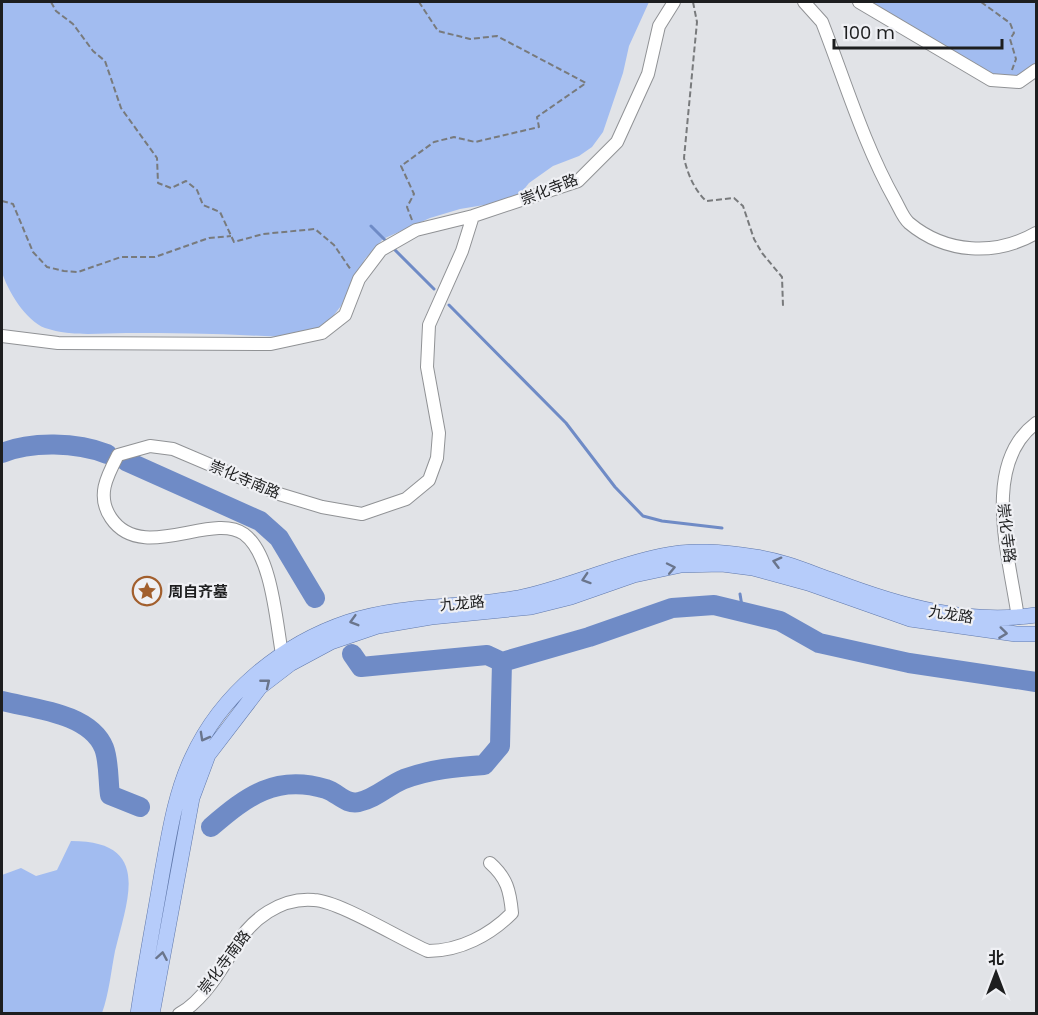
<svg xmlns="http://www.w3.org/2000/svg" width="1038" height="1015" font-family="Poppins,'Noto Sans SC',sans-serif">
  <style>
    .green { fill: #a2bcf0 }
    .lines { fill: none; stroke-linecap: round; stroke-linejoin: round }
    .stream { stroke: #6f8bc6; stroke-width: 3 }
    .river { stroke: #6f8bc6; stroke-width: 20 }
    .minor-casing { stroke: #909295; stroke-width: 14 }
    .major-casing { stroke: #6179ab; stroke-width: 16 }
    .path { stroke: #787a7c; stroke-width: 2; stroke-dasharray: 6 3; stroke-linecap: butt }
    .minor { stroke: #fff; stroke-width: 12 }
    .major { stroke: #b6ccfa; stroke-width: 15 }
    .oneway { stroke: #6a758c }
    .labels { text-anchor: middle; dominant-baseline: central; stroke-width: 4.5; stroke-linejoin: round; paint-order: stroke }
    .street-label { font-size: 15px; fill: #1d1e1f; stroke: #eff0f4 }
    .poi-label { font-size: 15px; font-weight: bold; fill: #1d1e1f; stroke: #eff0f4; text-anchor: start }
  </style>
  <rect width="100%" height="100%" fill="#e1e3e7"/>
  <!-- green -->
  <path class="green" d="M 2,2 L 649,2 L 629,46 L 623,73 L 603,132 L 592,147 L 579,156 L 553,166 L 529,183 L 521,193 L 496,203 L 460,209 L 430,218 L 383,239 L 365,259 L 341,306 L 318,335 L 296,338 C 240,334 183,333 126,333 C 99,333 72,337 45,328 C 26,321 7,290 2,272 Z
    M 872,2 L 1036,2 L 1036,76 L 1026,81 L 973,74 Z
    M 71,841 C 152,841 128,898 115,951 C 111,971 109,994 102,1013 L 2,1013 L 2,875 L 21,868 L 36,876 L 57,870 Z"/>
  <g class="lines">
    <!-- stream -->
    <path class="stream" d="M 371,226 L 387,242
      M 391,246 L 434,289
      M 449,305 L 566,423 L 615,487 L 643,516 L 662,521 L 722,528
      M 740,594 L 743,612"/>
    <!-- river -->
    <path class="river" d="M 2,453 C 31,441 77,442 107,454
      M 126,461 L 260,521 L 279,538 L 315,598
      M 352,654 L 361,667 L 487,655 L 502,662 L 589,637 L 672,608 L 714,605 L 780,621 L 819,643 L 909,663 L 1036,682
      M 2,701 C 34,709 90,713 104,748 C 109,761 108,780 110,795 L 140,807
      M 211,827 C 247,796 276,774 326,789 C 338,793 346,805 359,802 C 375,799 389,785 404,779 C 431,769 456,767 484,765 L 500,746 L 502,662"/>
    <!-- minor casing -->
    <g class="minor-casing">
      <path id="minor" d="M 804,2 L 822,22 C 845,81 864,145 895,200 C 899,207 903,218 909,223 C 946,254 996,256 1036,233
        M 859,2 L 991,80 L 1019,82 L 1036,70
        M 2,336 L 58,343 L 271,344 L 322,333 L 345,315 L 359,279 L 381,250 L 416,230 L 473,216 L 578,181 L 617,142 L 648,74 L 659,26 L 674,2
        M 1018,618 C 1010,559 980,465 1036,423
        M 282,654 C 276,621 272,555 244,534 C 212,511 142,564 111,518 C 96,496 107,476 118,455 L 150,446 L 173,449 L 279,494 L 322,507 L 362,514 L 406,499 L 429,480 L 437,458 L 439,433 L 427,367 L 429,325 L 462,251 L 473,216
        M 179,1014 C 203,1001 222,969 235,947 C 251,919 281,897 314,900 C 339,901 400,939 428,951 C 460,951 490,935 512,913 C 510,891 507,878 490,863"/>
    </g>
    <!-- major casing -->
    <g class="major-casing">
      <path id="major" d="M 138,1014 C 145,967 154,920 162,873 C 169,835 175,794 192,758 C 221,694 282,644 348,622 C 404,604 462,608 518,598 C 567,588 612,566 661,556 C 692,549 723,552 755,557 C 783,561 808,572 834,581 C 900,606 966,625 1036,615
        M 152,1014 L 192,798 L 208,755 L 260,687 L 290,664 L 331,642 L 378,626 L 431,617 L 531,607 L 571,597 L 634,575 L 681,565 L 722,564 L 753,568 L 808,583 L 910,619 L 1016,634 L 1036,634"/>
    </g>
    <!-- path -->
    <path class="path" d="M 51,2 L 56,11 L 73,24 L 93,51 L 105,61 L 121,108 L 157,158 L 158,183 L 171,188 L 186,181 L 197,190 L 203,205 L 220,212 L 234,242 L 263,234 L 315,229 L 334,245 L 351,270
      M 693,2 L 697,22 L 684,158 C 688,175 694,189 706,201 L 734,198 L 743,206 L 754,239 L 762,253 L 782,277 L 783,306
      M 981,2 L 1010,23 L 1014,33 L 1010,39 L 1016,59 L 1012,70
      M 2,201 L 13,204 L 33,252 L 47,267 L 64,271 L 78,272 L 121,257 L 155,257 L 209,238 L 231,236
      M 412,220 L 407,207 L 414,194 L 401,166 L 434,142 L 454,137 L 475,142 L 539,127 L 537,117 L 586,83 L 497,36 L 470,39 L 438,31 L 419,2"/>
    <!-- minor -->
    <use href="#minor" class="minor"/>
    <!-- major -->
    <use href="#major" class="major"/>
  </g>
  <!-- one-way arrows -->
  <defs><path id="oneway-chevron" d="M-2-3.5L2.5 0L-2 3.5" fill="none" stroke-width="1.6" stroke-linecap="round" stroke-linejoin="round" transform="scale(1.5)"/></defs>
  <g class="oneway">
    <use href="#oneway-chevron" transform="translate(777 562) rotate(-165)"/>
    <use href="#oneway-chevron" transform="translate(671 568) rotate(-12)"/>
    <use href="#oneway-chevron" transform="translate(586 579) rotate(162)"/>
    <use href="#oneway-chevron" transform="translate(354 621) rotate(164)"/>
    <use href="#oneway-chevron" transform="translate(1003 633) rotate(7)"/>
    <use href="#oneway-chevron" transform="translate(266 683) rotate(-39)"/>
    <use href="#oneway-chevron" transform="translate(204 737) rotate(119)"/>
    <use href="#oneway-chevron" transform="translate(162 956) rotate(-80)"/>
  </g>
  <!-- icons -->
  <defs>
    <g id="sight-ring" transform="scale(1.5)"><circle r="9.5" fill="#eff0f4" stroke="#a25f2d" stroke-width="1.5"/><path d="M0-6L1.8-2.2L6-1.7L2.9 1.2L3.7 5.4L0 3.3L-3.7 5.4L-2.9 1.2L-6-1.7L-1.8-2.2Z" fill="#a25f2d"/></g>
  </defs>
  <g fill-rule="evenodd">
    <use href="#sight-ring" x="147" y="591"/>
  </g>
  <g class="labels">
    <!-- street labels -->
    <g class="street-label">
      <text transform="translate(549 189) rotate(-21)">崇化寺路</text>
      <text transform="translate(245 479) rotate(23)">崇化寺南路</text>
      <text transform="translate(1007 533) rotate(83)">崇化寺路</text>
      <text transform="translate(462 603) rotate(-5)">九龙路</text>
      <text transform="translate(951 614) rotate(9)">九龙路</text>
      <text transform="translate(224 962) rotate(-53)">崇化寺南路</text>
    </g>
    <!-- poi labels -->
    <g class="poi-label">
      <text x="168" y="591">周自齐墓</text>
    </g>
  </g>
  <!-- border -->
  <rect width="1038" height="1015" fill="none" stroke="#1d1e1f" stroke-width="6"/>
  <!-- north arrow -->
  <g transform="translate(996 973)" stroke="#eff0f4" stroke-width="4.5" paint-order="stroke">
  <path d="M0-4.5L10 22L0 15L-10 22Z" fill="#1d1e1f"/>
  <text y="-9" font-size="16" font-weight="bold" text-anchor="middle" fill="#1d1e1f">北</text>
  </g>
  <!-- scale -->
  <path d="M834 39v9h168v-9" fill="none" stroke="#1d1e1f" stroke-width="3"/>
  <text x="843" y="39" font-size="18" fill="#1d1e1f" stroke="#eff0f4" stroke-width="4.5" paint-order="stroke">100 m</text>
</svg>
